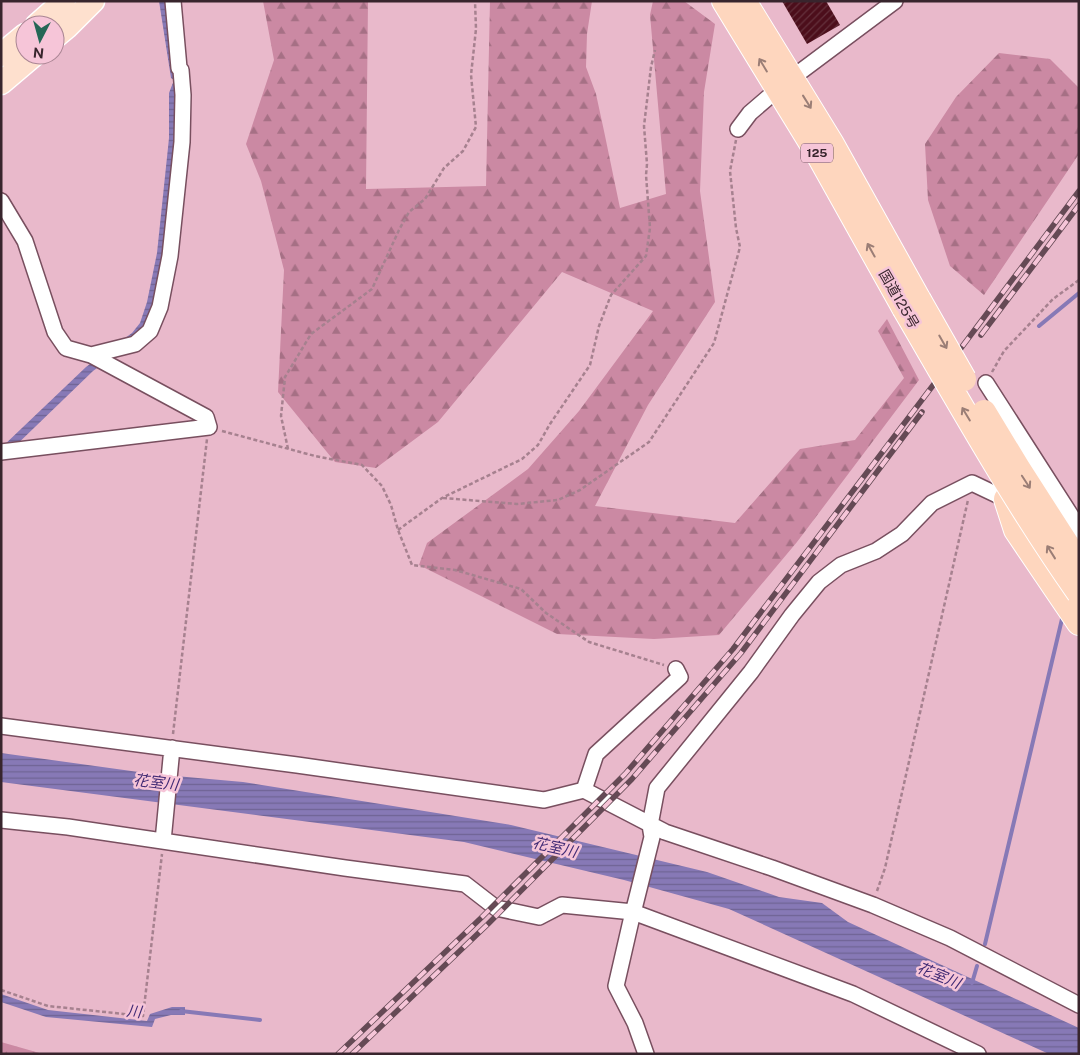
<svg xmlns="http://www.w3.org/2000/svg" width="1080" height="1055" font-family="'Public Sans','Noto Sans JP',sans-serif">
  <style>
    .forest { fill: url(#forest-firs) }
    .water { fill: url(#water-rules) }
    .lines { fill: none; stroke-linecap: round; stroke-linejoin: round }
    .stream { stroke: #8779b6; stroke-width: 4 }
    .building { fill: url(#building-hatch) }
    .minor-casing { stroke: #784f5f; stroke-width: 18 }
    .primary-casing { stroke: #fff; stroke-width: 25 }
    .trunk-casing { stroke: #fff; stroke-width: 26 }
    .path { stroke: #a6818f; stroke-width: 2.5; stroke-dasharray: 4 2.5; stroke-linecap: butt }
    .minor { stroke: #fff; stroke-width: 15 }
    .primary { stroke: #fee0ce; stroke-width: 22 }
    .trunk { stroke: #fed6be; stroke-width: 24 }
    .rail-casing { stroke: #654a55; stroke-width: 5.5 }
    .rail { stroke: #f6c5d8; stroke-width: 4; stroke-dasharray: 11; stroke-linecap: butt }
    .trunk-bridge-casing { stroke: #fff; stroke-width: 26; stroke-linecap: butt }
    .trunk-bridge { stroke: #fed6be; stroke-width: 24 }
    .oneway { stroke: #9b7e76 }
    .labels { text-anchor: middle; dominant-baseline: central; stroke-width: 5; stroke-linejoin: round; paint-order: stroke }
    .shield { fill: #f6c5d8; stroke: #715560; stroke-width: 1 }
    .shield-label { font-size: 12px; font-weight: bold; fill: #38252d }
    .street-label { font-size: 14px; fill: #38252d; stroke: #f6c5d8 }
    .water-label { font-size: 15px; font-style: italic; fill: #412a74; stroke: #f6c5d8 }
  </style>
  <defs>
    <pattern id="forest-firs" width="22" height="20" patternUnits="userSpaceOnUse" patternTransform="scale(1.25)"><rect width="22" height="20" fill="#cb89a3"/><path d="M5 1l3.5 6h-7zM16 11l3.5 6h-7z" fill="#a67085"/></pattern>
    <pattern id="water-rules" width="6" height="5" patternUnits="userSpaceOnUse" patternTransform="scale(1.25)"><rect width="6" height="5" fill="#8779b6"/><path d="M0 2.5h6" fill="none" stroke="#6f6394"/></pattern>
    <pattern id="building-hatch" width="6" height="6" patternUnits="userSpaceOnUse" patternTransform="scale(1.25)"><rect width="6" height="6" fill="#4c0e1b"/><path d="M-1 1l2-2M0 6l6-6M5 7l2-2" fill="none" stroke="#64313c"/></pattern>
  </defs>
  <rect width="100%" height="100%" fill="#e9b9cb"/>
  <!-- forest -->
  <path class="forest" d="M 263,1 L 368,1 L 366,189 L 486,186 L 490,1 L 592,1 L 587,34 L 586,67 L 596,94 L 604,131 L 620,208 L 666,194 L 650,15 L 653,1 L 684,1 L 715,24 L 704,92 L 700,191 L 715,302 L 648,405 L 595,506 L 735,523 L 800,449 L 855,440 L 904,378 L 878,331 L 887,319 L 919,380 L 797,542 L 719,635 L 654,639 L 557,634 L 419,565 L 427,543 L 528,469 L 579,411 L 653,311 L 562,272 L 438,422 L 376,468 L 335,462 L 278,392 L 284,270 L 261,181 L 246,144 L 274,60 Z
    M 999,53 L 1050,59 L 1079,88 L 1079,154 L 984,295 L 950,266 L 928,200 L 925,144 L 956,97 Z
    M 1,1042 L 43,1054 L 1,1054 Z"/>
  <!-- water -->
  <path class="water" d="M 159,1 L 168,1 L 179,94 L 166,255 L 147,328 L 115,355 L 93,371 L 7,454 L 1,448 L 86,367 L 132,333 L 140,323 L 147,302 L 157,253 L 169,138 L 169,93 L 174,80 L 171,78 Z
    M 1,753 L 153,774 L 243,782 L 511,825 L 707,872 L 779,897 L 822,903 L 848,922 L 1079,1028 L 1079,1054 L 1049,1054 L 729,909 L 624,880 L 464,842 L 1,782 Z
    M 1,994 L 48,1010 L 147,1021 L 150,1014 L 172,1007 L 185,1007 L 185,1015 L 171,1015 L 155,1019 L 152,1027 L 46,1017 L 1,1002 Z"/>
  <g class="lines">
    <!-- stream -->
    <path class="stream" d="M 1039,326 L 1079,293
      M 985,944 L 1062,619
      M 972,983 L 977,966
      M 181,1011 L 260,1020"/>
  </g>
  <!-- building -->
  <path class="building" d="M 782,1 L 826,1 L 840,25 L 807,44 Z"/>
  <g class="lines">
    <!-- minor casing -->
    <g class="minor-casing">
      <path id="minor" d="M 792,78 L 895,1
        M 738,129 L 750,113 L 778,89
        M 1,201 L 25,241 L 55,332 L 66,348 L 91,355 L 206,417 L 209,427 L 1,452
        M 91,355 L 135,344 L 150,331 L 160,307 L 170,256 L 182,142 L 183,95 L 181,70 L 179,68 L 173,1
        M 986,383 L 1079,528
        M 1052,518 L 1079,530
        M 1,726 L 297,765 L 544,800 L 584,790 L 596,754 L 680,677 L 676,669
        M 584,790 L 665,832 L 772,868 L 873,905 L 950,938 L 1079,1005
        M 1,820 L 68,827 L 345,868 L 465,884 L 496,908 L 539,917 L 562,905 L 633,912 L 853,994 L 978,1054
        M 163,841 L 172,748
        M 646,1054 L 635,1023 L 616,986 L 633,912 L 635,905 L 652,837 L 650,825 L 657,788 L 751,672 L 792,615 L 819,582 L 841,565 L 876,551 L 902,534 L 932,503 L 972,483 L 1014,503"/>
    </g>
    <!-- primary casing -->
    <g class="primary-casing">
      <path id="primary" d="M 37,25 L 64,1
        M 55,37 L 67,27 L 93,1
        M 1,55 L 25,35
        M 1,83 L 34,55"/>
    </g>
    <!-- trunk casing -->
    <g class="trunk-casing">
      <path id="trunk" d="M 724,1 L 819,156 L 904,308
        M 744,1 L 832,144 L 919,300
        M 1006,499 L 1016,530 L 1079,623"/>
    </g>
    <!-- path -->
    <path class="path" d="M 992,372 L 1004,351 L 1053,299 L 1079,280
      M 222,431 L 315,456 L 362,465 L 382,486 L 391,505 L 398,530 L 412,565 L 455,570 L 521,589 L 546,613 L 589,642 L 664,665
      M 288,449 L 281,416 L 285,377 L 311,334 L 372,289 L 399,230 L 409,212 L 425,199 L 444,168 L 463,151 L 476,127 L 471,75 L 476,29 L 475,1
      M 443,498 L 517,504 L 558,500 L 580,490 L 649,442 L 714,343 L 740,247 L 736,228 L 730,171 L 736,140
      M 398,530 L 442,498 L 522,459 L 538,445 L 550,424 L 590,365 L 599,326 L 611,295 L 646,256 L 650,228 L 646,175 L 647,164 L 644,126 L 651,67 L 655,50
      M 173,734 L 207,439
      M 877,891 L 885,868 L 968,500
      M 1,990 L 48,1006 L 143,1016 L 162,854"/>
    <!-- minor -->
    <use href="#minor" class="minor"/>
    <!-- primary -->
    <use href="#primary" class="primary"/>
    <!-- trunk -->
    <use href="#trunk" class="trunk"/>
    <!-- rail casing -->
    <g class="rail-casing">
      <path id="rail" d="M 981,335 L 1079,205
        M 338,1054 L 481,918 L 625,774 L 733,649 L 931,388 L 1079,191
        M 352,1054 L 488,924 L 632,779 L 741,653 L 922,412"/>
    </g>
    <!-- rail -->
    <use href="#rail" class="rail"/>
    <!-- trunk-bridge casing -->
    <g class="trunk-bridge-casing">
      <path id="trunk-bridge" d="M 919,300 L 964,379
        M 904,308 C 960,404 1015,502 1079,593
        M 984,412 L 1018,468 L 1079,563"/>
    </g>
    <!-- trunk-bridge -->
    <use href="#trunk-bridge" class="trunk-bridge"/>
  </g>
  <!-- one-way arrows -->
  <defs><path id="oneway-shaft" d="M-6 0H5M1.5-3L5.5 0L1.5 3" fill="none" stroke-width="1.6" stroke-linecap="round" stroke-linejoin="round" transform="scale(1.25)"/></defs>
  <g class="oneway">
    <use href="#oneway-shaft" transform="translate(763 65) rotate(-121)"/>
    <use href="#oneway-shaft" transform="translate(807 102) rotate(58)"/>
    <use href="#oneway-shaft" transform="translate(871 250) rotate(-119)"/>
    <use href="#oneway-shaft" transform="translate(943 342) rotate(60)"/>
    <use href="#oneway-shaft" transform="translate(966 414) rotate(-121)"/>
    <use href="#oneway-shaft" transform="translate(1026 482) rotate(57)"/>
    <use href="#oneway-shaft" transform="translate(1051 552) rotate(-122)"/>
  </g>
  <g class="labels">
    <!-- shield labels -->
    <rect class="shield" x="801" y="143.5" width="32" height="19" rx="4"/>
    <g class="shield-label">
      <text x="817" y="153">125</text>
    </g>
    <!-- street labels -->
    <g class="street-label">
      <text transform="translate(899 299) rotate(60)">国道125号</text>
    </g>
    <!-- water labels -->
    <g class="water-label">
      <text transform="translate(156 782) rotate(7)">花室川</text>
      <text transform="translate(555 847) rotate(13)">花室川</text>
      <text transform="translate(939 975) rotate(22)">花室川</text>
      <text transform="translate(134 1011) rotate(6)">川</text>
    </g>
  </g>
  <!-- border -->
  <rect width="1080" height="1055" fill="none" stroke="#38252d" stroke-width="5"/>
  <!-- north arrow -->
  <g transform="translate(40 40) rotate(186)"><circle r="24" fill="#f6c5d8" stroke="#aa8594"/>
  <path d="M0-4L9 19L0 12L-9 19Z" fill="#256756"/>
  <text y="-8" font-size="14" font-weight="bold" text-anchor="middle" fill="#38252d">N</text>
  </g>
</svg>
